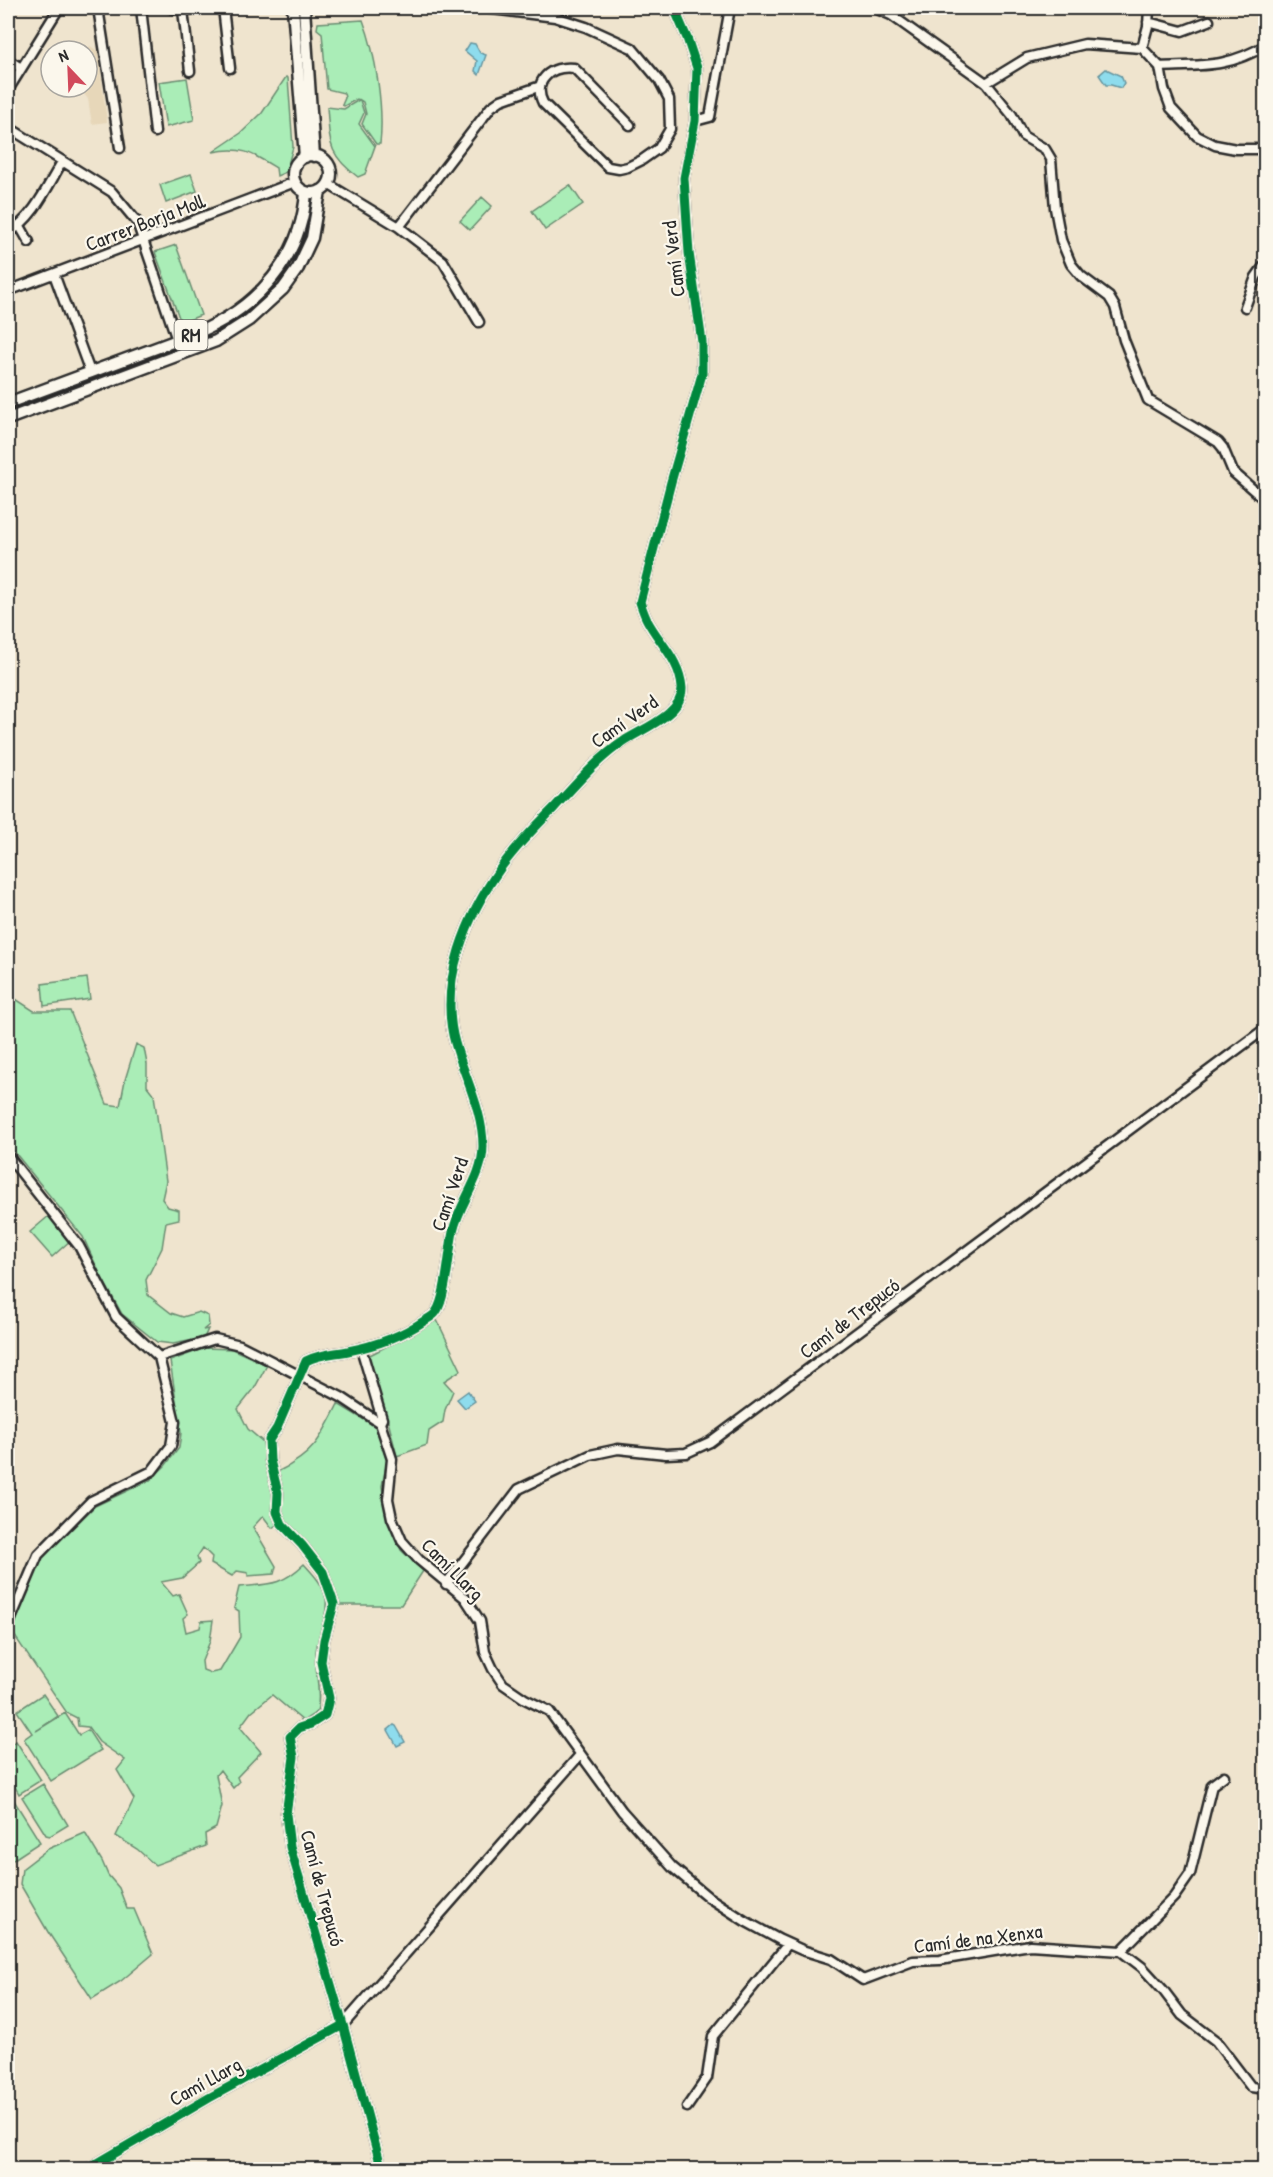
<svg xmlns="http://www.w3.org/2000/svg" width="1273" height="2177" font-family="'Patrick Hand',sans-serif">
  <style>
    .built { fill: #e7d7b9 }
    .green { fill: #aaedb7; stroke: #6a8c71; stroke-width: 1.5 }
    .water { fill: #8edced; stroke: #66959f; stroke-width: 1.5 }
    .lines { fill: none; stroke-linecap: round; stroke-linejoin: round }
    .minor-casing { stroke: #2b2b2b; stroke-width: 13 }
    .major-casing { stroke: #2b2b2b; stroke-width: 15 }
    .minor { stroke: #fbf7ec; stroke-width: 8 }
    .major { stroke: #fbf7ec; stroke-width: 10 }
    .cycleway-casing { stroke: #fbf7ec; stroke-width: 13 }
    .cycleway { stroke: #00873e; stroke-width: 9 }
    .labels { text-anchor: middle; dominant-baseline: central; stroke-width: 4.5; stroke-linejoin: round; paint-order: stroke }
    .shield { fill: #fbf7ec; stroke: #696865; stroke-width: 1.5 }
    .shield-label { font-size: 18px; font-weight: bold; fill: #2b2b2b }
    .street-label { font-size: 20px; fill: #2b2b2b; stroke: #fbf7ec }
  </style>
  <rect width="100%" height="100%" fill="#efe4ce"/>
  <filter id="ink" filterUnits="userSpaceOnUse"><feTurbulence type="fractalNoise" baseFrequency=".0167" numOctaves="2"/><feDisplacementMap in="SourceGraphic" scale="12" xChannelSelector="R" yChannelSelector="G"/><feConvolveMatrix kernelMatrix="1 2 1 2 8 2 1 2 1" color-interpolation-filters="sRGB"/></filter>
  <g filter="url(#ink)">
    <!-- built -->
    <path class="built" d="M 90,46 L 98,51 L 107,122 L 92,124 L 88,99 L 81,90 L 70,92 L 70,88 L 63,89 L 63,87 L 87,87 L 87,77 L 89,76 L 86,51 Z"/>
    <!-- green -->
    <path class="green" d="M 363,20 C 376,54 384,108 380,144 L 376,144 L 362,124 L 366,114 L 363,102 L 360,100 L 364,113 L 359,124 L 375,146 L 365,174 L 358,177 C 327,154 330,142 327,107 L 344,109 L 359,100 L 357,99 L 344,106 L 342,105 L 345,98 L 344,93 L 327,89 L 322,33 L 317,29 L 318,23 Z
      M 286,77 L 288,78 L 293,147 L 286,172 L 277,176 L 276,168 C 252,153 242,146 213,152 L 241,133 L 262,113 Z
      M 187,78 L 194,120 L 166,127 L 159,82 Z
      M 191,174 L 197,191 L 166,203 L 160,185 Z
      M 570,185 L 583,204 L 545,230 L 532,211 Z
      M 482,197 L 492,206 L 470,230 L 460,221 Z
      M 176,245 L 201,315 L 181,323 L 155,252 Z
      M 87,978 L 90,999 L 44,1006 L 42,984 Z
      M 8,994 L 34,1011 L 70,1011 L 107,1104 L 120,1106 L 125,1080 L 136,1044 L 144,1048 L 147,1064 L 147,1086 L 154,1095 L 166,1181 L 162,1199 L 168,1207 L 179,1210 L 179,1219 L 166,1222 L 162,1248 L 146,1280 L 148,1295 L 171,1313 L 183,1317 L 199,1312 L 208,1316 L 209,1325 L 203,1330 L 208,1329 L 204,1338 L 173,1344 L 157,1342 L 122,1314 L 100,1274 L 83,1237 L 8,1144 Z
      M 50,1215 L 72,1239 L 52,1257 L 30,1232 Z
      M 437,1320 L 461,1370 L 444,1381 L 453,1391 L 445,1410 L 443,1422 L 429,1431 L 427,1445 L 397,1456 L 389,1425 L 368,1356 Z
      M 205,1348 L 232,1349 L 267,1365 L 254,1389 L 238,1409 L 248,1429 L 263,1442 L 279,1523 L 272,1528 L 263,1516 L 253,1527 L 276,1566 L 274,1574 L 248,1576 L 248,1573 L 237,1571 L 232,1576 L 211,1564 L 212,1557 L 203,1548 L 197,1557 L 199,1563 L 182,1578 L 161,1582 L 173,1596 L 179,1594 L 188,1614 L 183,1618 L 186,1632 L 200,1628 L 201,1621 L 213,1620 L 210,1641 L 202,1661 L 203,1670 L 211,1673 L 220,1671 L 240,1637 L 239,1611 L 234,1608 L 239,1587 C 269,1584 281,1586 304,1564 C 314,1575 324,1585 326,1600 C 328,1616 318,1635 316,1651 C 314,1672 322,1692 317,1712 L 303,1721 L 272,1695 L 251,1712 L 240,1727 L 261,1752 L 237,1777 L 239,1782 L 233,1788 L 220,1770 L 216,1775 L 222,1806 L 216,1828 L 205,1834 L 206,1846 L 155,1865 L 137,1849 L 116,1836 L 134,1799 L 117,1770 L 125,1760 L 99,1742 L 88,1727 L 78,1726 L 77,1718 L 67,1713 L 12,1632 L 39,1561 L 95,1506 L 150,1480 L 165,1466 L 179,1448 L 181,1433 L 170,1361 Z
      M 338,1404 L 376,1427 L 387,1461 L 382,1486 L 386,1514 L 401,1550 L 423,1571 L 401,1605 L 337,1605 L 331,1582 L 321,1562 L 283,1518 L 279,1471 C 314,1454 321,1438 338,1404 Z
      M 43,1694 L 58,1716 L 36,1731 L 65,1713 L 79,1735 L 88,1730 L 101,1750 L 51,1781 L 24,1739 L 32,1733 L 17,1711 Z
      M 16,1741 L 41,1780 L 19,1794 L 8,1774 L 8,1746 Z
      M 43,1784 L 68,1825 L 50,1836 L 46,1835 L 22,1797 Z
      M 13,1799 L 40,1842 L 8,1863 L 8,1802 Z
      M 85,1833 L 102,1861 L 108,1875 L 119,1888 L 127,1909 L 134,1909 L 153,1954 L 121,1981 L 92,1999 L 48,1932 L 20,1884 L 22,1869 L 48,1849 Z"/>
    <!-- water -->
    <path class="water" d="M 470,43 L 475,44 L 480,53 L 486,55 L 479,75 L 475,71 L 477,61 L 465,51 Z
      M 1106,69 L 1121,76 L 1124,83 L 1121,88 L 1111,85 L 1106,85 L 1099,75 Z
      M 468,1391 L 475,1401 L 465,1408 L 457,1399 Z
      M 394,1725 L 396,1726 L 405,1742 L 397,1746 L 388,1730 Z"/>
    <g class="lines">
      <!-- minor casing -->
      <g class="minor-casing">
        <path id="minor" d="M 98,8 L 120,148
          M 141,8 L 155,132
          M 171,8 L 183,10 L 202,8
          M 223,8 L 230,68
          M 484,8 L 555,17 L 586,27 L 632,48 L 659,80 L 669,99 L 670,129 L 659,148 L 642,160 L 628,167 L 619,169 L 608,167 L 543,103 C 532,81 551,65 574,68 L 630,125
          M 875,8 L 891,15 L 986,83 L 1012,115 L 1023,136 L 1045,149 L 1051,159 L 1055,208 L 1061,240 L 1071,264 L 1081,276 L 1109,297 L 1115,307 L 1124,340 L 1148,400 L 1218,442 L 1223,448 L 1233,472 L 1266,501
          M 183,10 L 190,71
          M 1148,22 L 1182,31 L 1209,21
          M 1142,48 L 1160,67 L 1164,89 L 1171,108 L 1197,136 L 1215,145 L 1236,149 L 1266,149
          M 1142,48 L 1148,26 L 1149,8
          M 8,60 L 21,68
          M 1160,67 C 1202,65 1228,68 1266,45
          M 986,83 L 1027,58 L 1085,44 L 1142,48
          M 8,90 L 59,8
          M 695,121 L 710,117 L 730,8
          M 8,127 L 112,192 L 137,222 L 177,340
          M 328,184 L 399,227 L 443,261 L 479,322
          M 20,226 L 29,242
          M 399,227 L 491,107 L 501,100 L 538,87
          M 8,233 C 34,218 47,187 62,162
          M 54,274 L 90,372
          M 8,291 L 295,182
          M 1245,307 L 1256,277 L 1266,263
          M 8,1156 L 79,1246 L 116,1317 L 159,1357 L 175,1422 L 171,1446 L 152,1471 L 91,1501 L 38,1555 L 8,1626
          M 361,1348 L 382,1419 L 380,1423
          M 159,1357 L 215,1339 L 240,1345 L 341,1397 L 380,1423 L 392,1459 L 388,1499 L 392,1518 L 402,1541 L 419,1560 L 465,1598 L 480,1621 L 485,1652 L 493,1669 L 503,1684 L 525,1699 L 549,1711 L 622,1811 L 672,1867 L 708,1897 L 745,1921 L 780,1940 L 802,1950 L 831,1959 L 863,1980 L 913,1961 L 940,1960 L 1030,1945 L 1121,1951 L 1142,1967 L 1163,1990 L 1182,2015 L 1216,2041 L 1251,2087 L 1266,2089
          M 446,1584 L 519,1489 L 590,1455 L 618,1449 L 666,1454 L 686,1453 L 710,1442 L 1266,1028
          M 1121,1951 L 1174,1897 L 1190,1874 L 1212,1785 L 1224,1776
          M 687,2107 L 707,2078 L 713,2036 L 788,1944
          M 86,2170 L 209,2098 L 343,2025 L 580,1755
          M 382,2170 L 343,2025 L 290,1847 L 286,1814 L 294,1757 L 290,1737 L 299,1728 L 311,1724 L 325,1715 L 327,1707 L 329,1698 L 321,1662 L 324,1640 L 334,1604 L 323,1572 L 302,1545 L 282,1524 L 277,1512 L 278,1493 L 270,1460 L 269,1440 L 277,1428 L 306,1361 C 319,1354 333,1354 348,1351 C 374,1346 402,1336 424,1321 C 427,1319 434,1316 436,1312 C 446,1299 449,1250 453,1232 C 459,1202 483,1178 483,1146 C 483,1110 464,1076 455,1043 C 438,982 467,915 502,866 C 517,845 536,826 554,808 C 576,784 597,759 624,741 C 642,729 683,714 682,688 C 680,660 659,643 647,620 C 644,614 642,608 640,602 L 671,482 L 702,374 L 702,342 L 689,253 L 684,178 L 695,121 L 697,68 L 687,38 L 674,8"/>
      </g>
      <!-- major casing -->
      <g class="major-casing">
        <path id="major" d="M 293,8 L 305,157
          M 304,8 L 314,156
          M293 174a19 19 0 1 1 38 0a19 19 0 1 1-38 0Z
          M 8,403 L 199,332 C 258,307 302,257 306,192
          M 8,419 L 216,341 L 249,320 L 283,289 L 298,268 L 312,238 L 320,191"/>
      </g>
      <!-- minor -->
      <use href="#minor" class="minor"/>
      <!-- major -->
      <use href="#major" class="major"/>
      <!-- cycleway casing -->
      <g class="cycleway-casing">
        <path id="cycleway" d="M 86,2170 L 209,2098 L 343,2025
          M 382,2170 L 343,2025 L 290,1847 L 286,1814 L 294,1757 L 290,1737 L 299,1728 L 311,1724 L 325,1715 L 327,1707 L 329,1698 L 321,1662 L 324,1640 L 334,1604 L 323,1572 L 302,1545 L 282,1524 L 277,1512 L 278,1493 L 270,1460 L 269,1440 L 277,1428 L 306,1361 C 319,1354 333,1354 348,1351 C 374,1346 402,1336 424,1321 C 427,1319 434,1316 436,1312 C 446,1299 449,1250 453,1232 C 459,1202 483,1178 483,1146 C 483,1110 464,1076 455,1043 C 438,982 467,915 502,866 C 517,845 536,826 554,808 C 576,784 597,759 624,741 C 642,729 683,714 682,688 C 680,660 659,643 647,620 C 644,614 642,608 640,602 L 671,482 L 702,374 L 702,342 L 689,253 L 684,178 L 695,121 L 697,68 L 687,38 L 674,8"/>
      </g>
      <!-- cycleway -->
      <use href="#cycleway" class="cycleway"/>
    </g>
  </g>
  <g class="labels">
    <!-- shield labels -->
    <rect class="shield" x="174.5" y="320" width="33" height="30" rx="4.5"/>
    <g class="shield-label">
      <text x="191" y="335">RM</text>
    </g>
    <!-- street labels -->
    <g class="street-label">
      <text transform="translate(145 222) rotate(-21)">Carrer Borja Moll</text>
      <text transform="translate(673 259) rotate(-97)">Camí Verd</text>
      <text transform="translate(624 721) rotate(-35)">Camí Verd</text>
      <text transform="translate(449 1194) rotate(-71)">Camí Verd</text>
      <text transform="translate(849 1318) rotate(-37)">Camí de Trepucó</text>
      <text transform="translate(453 1569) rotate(45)">Camí Llarg</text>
      <text transform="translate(323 1888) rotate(75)">Camí de Trepucó</text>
      <text transform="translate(978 1938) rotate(-7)">Camí de na Xenxa</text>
      <text transform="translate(205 2081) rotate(-29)">Camí Llarg</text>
    </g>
  </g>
  <!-- margin -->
  <rect width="1273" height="2177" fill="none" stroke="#fbf7ec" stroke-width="30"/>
  <rect x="15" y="15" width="1243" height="2147" fill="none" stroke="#2b2b2b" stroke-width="2" filter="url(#ink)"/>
  <!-- north arrow -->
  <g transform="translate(69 69) rotate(337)"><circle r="28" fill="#fbf7ec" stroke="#a8a59f" stroke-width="1.5"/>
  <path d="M0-4.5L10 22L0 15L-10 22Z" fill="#d1495b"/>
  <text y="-9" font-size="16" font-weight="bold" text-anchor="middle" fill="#2b2b2b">N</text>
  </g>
</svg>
